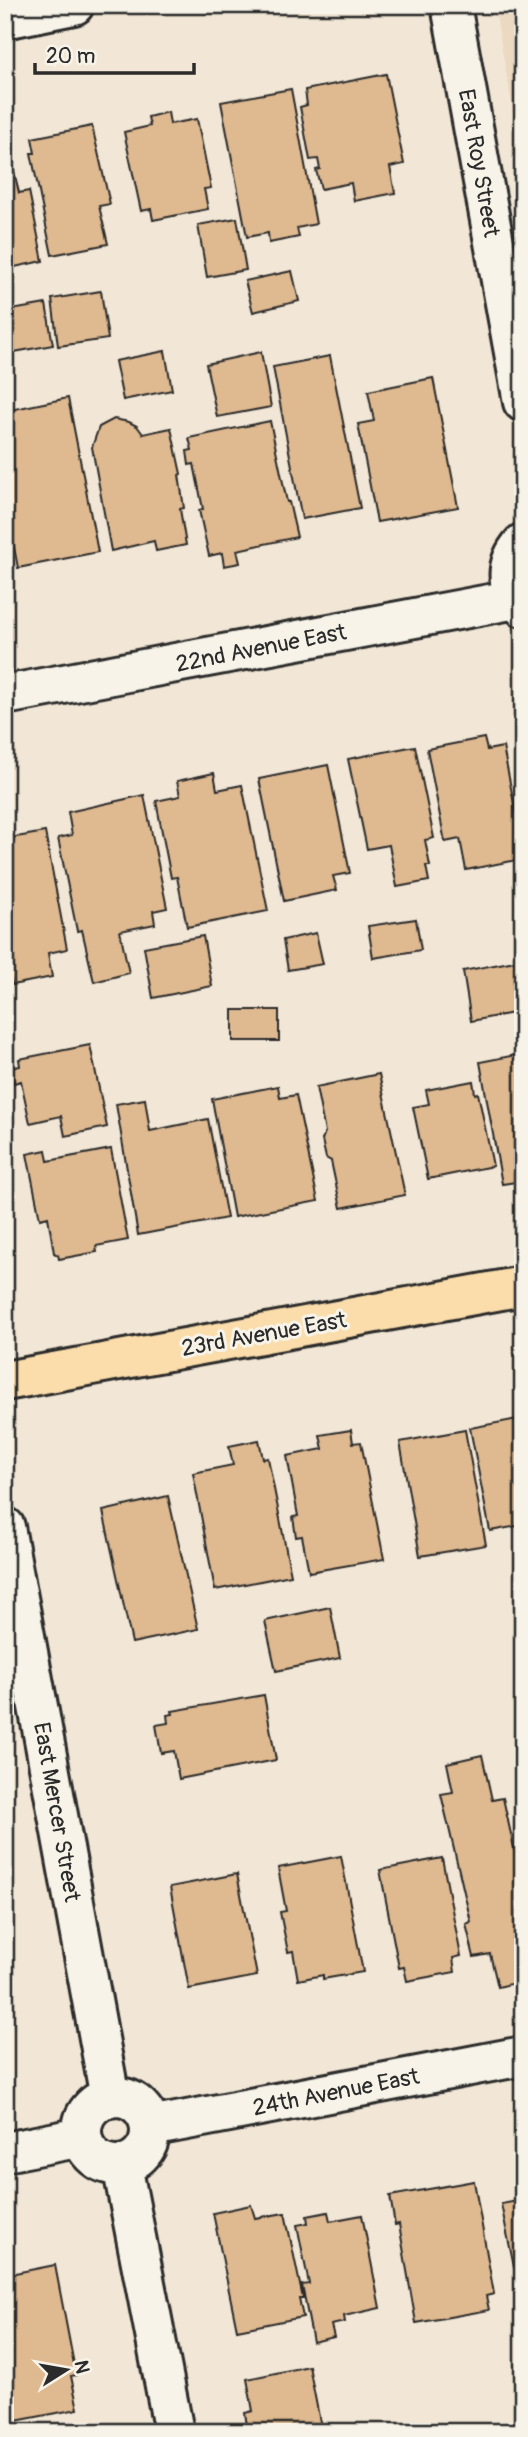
<svg xmlns="http://www.w3.org/2000/svg" width="528" height="2437" font-family="Pangolin,sans-serif">
  <style>
    .built { fill: #ecd9c1 }
    .building { fill: #dfb990; stroke: #2b2b2b; stroke-width: 2 }
    .lines { fill: none; stroke-linecap: round; stroke-linejoin: round }
    .minor-casing { stroke: #2b2b2b; stroke-width: 44 }
    .primary-casing { stroke: #2b2b2b; stroke-width: 44 }
    .minor { stroke: #f7f3e8; stroke-width: 38 }
    .primary { stroke: #fbddab; stroke-width: 38 }
    .labels { text-anchor: middle; dominant-baseline: central; stroke-width: 6; stroke-linejoin: round; paint-order: stroke }
    .street-label { font-size: 23px; fill: #2b2b2b; stroke: #f7f3e8 }
  </style>
  <rect width="100%" height="100%" fill="#f2e7d6"/>
  <filter id="ink" filterUnits="userSpaceOnUse"><feTurbulence type="fractalNoise" baseFrequency=".0143" numOctaves="2"/><feDisplacementMap in="SourceGraphic" scale="14" xChannelSelector="R" yChannelSelector="G"/><feConvolveMatrix kernelMatrix="1 2 1 2 8 2 1 2 1" color-interpolation-filters="sRGB"/></filter>
  <g filter="url(#ink)">
    <!-- built -->
    <path class="built" d="M 494,5 L 523,5 L 523,165 Z"/>
    <!-- building -->
    <path class="building" d="M 386,74 L 404,164 L 390,167 L 395,193 L 354,201 L 351,183 L 321,189 L 316,170 L 320,169 L 318,159 L 310,160 L 300,107 L 307,105 L 305,90 Z
      M 291,89 L 316,224 L 297,228 L 299,237 L 269,243 L 268,233 L 247,237 L 221,102 Z
      M 168,112 L 170,124 L 197,119 L 211,188 L 204,189 L 208,209 L 153,220 L 151,209 L 141,211 L 124,132 L 150,126 L 148,117 Z
      M 92,126 L 110,204 L 99,206 L 108,244 L 52,255 L 31,153 L 35,153 L 32,138 Z
      M 5,153 L 10,153 L 19,193 L 29,191 L 43,261 L 5,269 Z
      M 237,218 L 246,270 L 207,277 L 198,225 Z
      M 292,271 L 299,301 L 253,312 L 245,281 Z
      M 101,291 L 108,339 L 58,346 L 52,299 Z
      M 46,304 L 53,345 L 14,352 L 6,311 Z
      M 165,351 L 172,390 L 123,400 L 115,361 Z
      M 261,352 L 271,407 L 217,417 L 206,364 Z
      M 330,356 L 360,508 L 302,519 L 273,367 Z
      M 433,378 L 458,507 L 377,522 L 358,424 L 374,421 L 368,391 Z
      M 68,398 L 98,552 L 18,568 L 5,500 L 5,411 Z
      M 114,419 L 129,422 L 137,426 L 143,434 L 171,428 L 181,474 L 179,475 L 184,508 L 180,509 L 186,545 L 156,551 L 154,541 L 111,551 L 92,447 L 99,427 Z
      M 270,421 L 287,502 L 289,502 L 297,537 L 237,550 L 240,563 L 224,566 L 222,553 L 209,556 L 199,510 L 203,509 L 194,464 L 189,465 L 187,451 L 192,450 L 189,438 Z
      M 484,738 L 487,750 L 503,747 L 519,829 L 516,830 L 522,859 L 466,870 L 460,839 L 445,842 L 427,749 Z
      M 415,746 L 434,838 L 425,840 L 430,866 L 426,866 L 429,881 L 397,887 L 389,845 L 367,849 L 348,759 Z
      M 328,765 L 350,873 L 333,876 L 337,890 L 284,901 L 259,779 Z
      M 214,773 L 217,790 L 242,785 L 268,911 L 187,927 L 177,877 L 171,878 L 156,801 L 180,796 L 177,781 Z
      M 144,795 L 167,908 L 153,911 L 155,924 L 120,931 L 129,973 L 94,982 L 82,930 L 77,931 L 58,838 L 72,835 L 68,812 Z
      M 45,832 L 67,949 L 48,953 L 52,977 L 12,985 L 8,963 L 5,964 L 5,839 Z
      M 416,919 L 421,950 L 373,958 L 368,926 Z
      M 316,933 L 323,964 L 288,970 L 283,940 Z
      M 203,936 L 212,986 L 153,998 L 144,947 Z
      M 515,961 L 523,1011 L 471,1021 L 463,971 Z
      M 233,1010 L 279,1010 L 279,1041 L 233,1041 Z
      M 90,1045 L 107,1127 L 65,1136 L 61,1116 L 30,1123 L 21,1081 L 14,1083 L 10,1068 L 20,1066 L 19,1059 Z
      M 523,1049 L 523,1181 L 502,1184 L 480,1062 L 516,1055 L 516,1050 Z
      M 379,1074 L 405,1195 L 341,1208 L 331,1161 L 326,1158 L 322,1140 L 325,1132 L 316,1087 Z
      M 473,1081 L 475,1094 L 478,1093 L 493,1166 L 428,1179 L 413,1107 L 429,1104 L 426,1090 Z
      M 278,1086 L 280,1098 L 296,1095 L 318,1201 L 234,1217 L 212,1099 Z
      M 145,1099 L 150,1131 L 208,1119 L 227,1218 L 138,1235 L 116,1104 Z
      M 111,1149 L 128,1240 L 96,1246 L 97,1252 L 59,1259 L 58,1255 L 54,1253 L 48,1217 L 40,1219 L 27,1154 L 46,1150 L 48,1161 Z
      M 523,1418 L 523,1525 L 490,1531 L 470,1428 Z
      M 351,1430 L 353,1443 L 361,1442 L 384,1559 L 309,1572 L 302,1536 L 296,1537 L 293,1517 L 298,1516 L 287,1456 L 323,1449 L 320,1435 Z
      M 465,1430 L 486,1545 L 420,1556 L 400,1442 Z
      M 259,1440 L 263,1459 L 268,1458 L 291,1575 L 215,1590 L 193,1473 L 233,1465 L 229,1446 Z
      M 168,1496 L 198,1629 L 132,1643 L 103,1511 Z
      M 330,1607 L 340,1658 L 276,1671 L 265,1621 Z
      M 264,1695 L 276,1760 L 179,1779 L 174,1751 L 161,1753 L 156,1725 L 168,1723 L 167,1715 L 173,1714 L 172,1711 Z
      M 482,1755 L 492,1800 L 503,1798 L 523,1889 L 523,1981 L 498,1987 L 490,1954 L 474,1957 L 466,1924 L 471,1922 L 441,1794 L 453,1792 L 447,1763 Z
      M 341,1856 L 363,1972 L 323,1979 L 323,1975 L 298,1980 L 293,1951 L 288,1952 L 280,1912 L 286,1911 L 278,1868 Z
      M 442,1858 L 461,1956 L 453,1958 L 455,1972 L 407,1981 L 404,1967 L 399,1968 L 380,1870 Z
      M 237,1874 L 257,1976 L 189,1989 L 170,1887 Z
      M 474,2181 L 494,2294 L 486,2296 L 489,2310 L 416,2323 L 399,2224 L 395,2225 L 390,2196 Z
      M 523,2200 L 523,2289 L 518,2266 L 514,2267 L 501,2204 Z
      M 251,2205 L 255,2218 L 285,2213 L 303,2299 L 299,2299 L 303,2317 L 237,2330 L 213,2213 Z
      M 328,2212 L 330,2221 L 362,2215 L 380,2308 L 344,2316 L 345,2322 L 331,2325 L 334,2337 L 313,2342 L 302,2285 L 309,2284 L 297,2225 L 308,2223 L 307,2216 Z
      M 55,2265 L 76,2375 L 71,2376 L 78,2409 L 5,2423 L 5,2393 L 9,2392 L 5,2371 L 5,2275 Z
      M 309,2366 L 322,2432 L 248,2432 L 245,2413 L 253,2411 L 247,2379 Z"/>
    <g class="lines">
      <!-- minor casing -->
      <g class="minor-casing">
        <path id="minor" d="M 451,5 L 523,402
          M 5,19 L 74,5
          M 523,543 C 505,563 505,587 523,607
          M 5,695 L 516,599
          M 5,1527 L 110,2098
          M82 2131a34 34 0 1 1 68 0a34 34 0 1 1-68 0Z
          M 150,2127 L 523,2056
          M 5,2152 L 82,2137
          M 122,2165 L 174,2432"/>
      </g>
      <!-- primary casing -->
      <g class="primary-casing">
        <path id="primary" d="M 5,1381 L 523,1286"/>
      </g>
      <!-- minor -->
      <use href="#minor" class="minor"/>
      <!-- primary -->
      <use href="#primary" class="primary"/>
    </g>
  </g>
  <g class="labels">
    <!-- street labels -->
    <g class="street-label">
      <text transform="translate(479 163) rotate(80)">East Roy Street</text>
      <text transform="translate(261 648) rotate(-11)">22nd Avenue East</text>
      <text transform="translate(264 1334) rotate(-10)">23rd Avenue East</text>
      <text transform="translate(57 1812) rotate(80)">East Mercer Street</text>
      <text transform="translate(336 2092) rotate(-11)">24th Avenue East</text>
    </g>
  </g>
  <!-- margin -->
  <rect width="528" height="2437" fill="none" stroke="#f7f3e8" stroke-width="28"/>
  <rect x="14" y="14" width="500" height="2409" fill="none" stroke="#2b2b2b" stroke-width="2.5" filter="url(#ink)"/>
  <!-- north arrow -->
  <g transform="translate(66 2370) rotate(79)" stroke="#f7f3e8" stroke-width="5" paint-order="stroke">
  <path d="M0-5L12 26L0 18L-12 26Z" fill="#2b2b2b"/>
  <text y="-10" font-size="19" font-weight="bold" text-anchor="middle" fill="#2b2b2b">N</text>
  </g>
  <!-- scale -->
  <path d="M35 63v10h159v-10" fill="none" stroke="#2b2b2b" stroke-width="3.5"/>
  <text x="46" y="63" font-size="21" fill="#2b2b2b" stroke="#f7f3e8" stroke-width="5" paint-order="stroke">20 m</text>
</svg>
